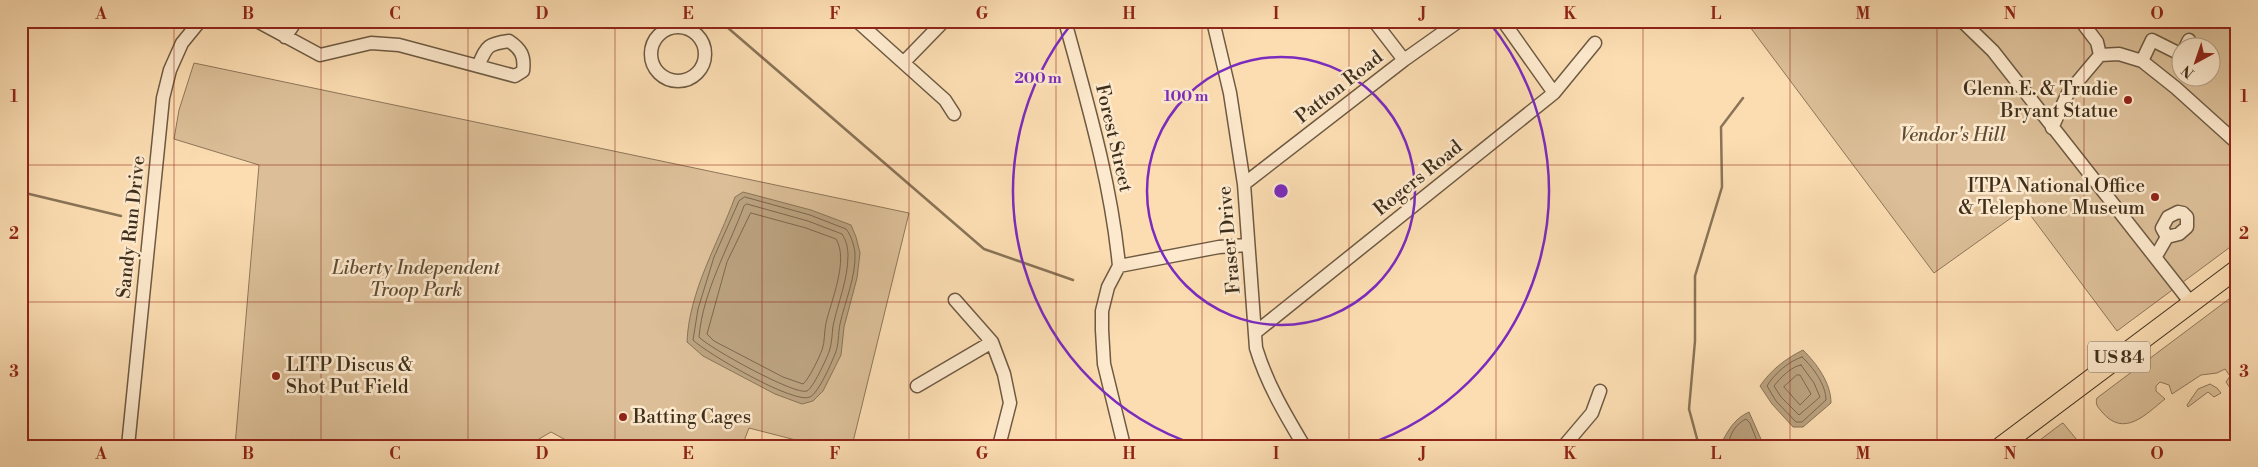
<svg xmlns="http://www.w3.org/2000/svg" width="2258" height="467" font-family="'Libre Bodoni',serif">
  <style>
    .green { fill: #dcbf98; stroke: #8d775a; fill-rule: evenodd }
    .water { fill: #bba27f; stroke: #897457 }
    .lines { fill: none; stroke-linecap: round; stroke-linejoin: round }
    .shore { stroke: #7c684e; stroke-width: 1 }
    .stream { stroke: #897457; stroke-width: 2.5 }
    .minor-casing { stroke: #6e5a42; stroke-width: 15 }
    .highway-casing { stroke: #3e2f1c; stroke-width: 20 }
    .minor { stroke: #fde9cd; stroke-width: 12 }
    .highway { stroke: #fcddb2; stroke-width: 18 }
    .grid { fill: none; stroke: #8f2418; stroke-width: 1; stroke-opacity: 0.55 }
    .ring { fill: none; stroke: #7b2cbf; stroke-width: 2.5 }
    .poi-dot { fill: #8f2418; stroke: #fde9cd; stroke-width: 2 }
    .labels { text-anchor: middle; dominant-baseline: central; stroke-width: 5; stroke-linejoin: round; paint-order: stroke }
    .shield { fill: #fde9cd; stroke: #776751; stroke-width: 1 }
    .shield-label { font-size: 18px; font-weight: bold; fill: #3e2f1c }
    .street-label { font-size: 19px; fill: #3e2f1c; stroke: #fde9cd }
    .poi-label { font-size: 19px; fill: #3e2f1c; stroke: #fde9cd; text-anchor: end }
    .park-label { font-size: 19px; font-style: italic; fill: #5e4c35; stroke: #fde9cd }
    .centre { fill: #7b2cbf; stroke: #fde9cd; stroke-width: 2.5 }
    .ring-label { font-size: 15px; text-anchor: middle; font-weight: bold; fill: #7b2cbf; stroke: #fde9cd; stroke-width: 5; stroke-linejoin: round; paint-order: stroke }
    .neatline { fill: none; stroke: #8f2418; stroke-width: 2 }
    .grid-label { font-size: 16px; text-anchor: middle; font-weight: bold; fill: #8f2418 }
  </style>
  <rect width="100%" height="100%" fill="#fcddb2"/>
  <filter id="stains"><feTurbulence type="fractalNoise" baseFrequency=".004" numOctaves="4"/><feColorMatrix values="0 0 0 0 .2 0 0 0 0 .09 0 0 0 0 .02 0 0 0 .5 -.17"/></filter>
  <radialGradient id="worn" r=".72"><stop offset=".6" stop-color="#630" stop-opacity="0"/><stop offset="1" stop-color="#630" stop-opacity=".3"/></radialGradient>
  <!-- green -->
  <path class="green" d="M 1756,21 L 2237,21 L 2237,242 L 2117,331 L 2025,208 L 1934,273 L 1750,27 ZM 2180,48 L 2210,48 L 2210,78 L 2180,78 Z
    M 194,63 L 909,213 L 852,446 L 819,446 L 749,428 L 742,446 L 577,446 L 551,432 L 527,446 L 235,446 L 259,165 L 174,139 L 179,110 Z
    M 2237,293 L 2237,388 L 2232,391 L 2226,382 L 2230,376 L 2225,369 L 2217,373 L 2201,375 L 2172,394 L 2169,385 L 2160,382 L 2156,386 L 2156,391 L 2165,399 C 2145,415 2124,438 2102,412 C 2098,407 2095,405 2097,398 Z
    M 2210,384 L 2217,388 L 2221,393 L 2214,397 L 2208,392 L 2188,407 L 2187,405 L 2198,389 Z
    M 2063,423 L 2082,446 L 2032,446 L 2061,424 Z"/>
  <!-- water -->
  <path class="water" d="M 743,192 L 811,210 L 851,225 L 856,237 L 860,253 L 857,278 L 844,327 L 841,355 L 823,391 L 813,401 L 802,404 L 775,394 L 703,356 L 687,342 C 689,291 718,244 735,197 Z
    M 1803,350 C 1817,364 1831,383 1831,403 L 1803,427 L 1793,427 L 1772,404 L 1760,386 C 1771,370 1785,359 1803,350 Z
    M 1749,412 L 1764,446 L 1724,446 L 1723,440 C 1730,427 1736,418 1749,412 Z"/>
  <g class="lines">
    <!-- shore -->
    <path class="shore" d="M 745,197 L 810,215 L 846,229 C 851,235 854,245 855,253 C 856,277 845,301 840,324 C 838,334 839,345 835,354 C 831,364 819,392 810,397 C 795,405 706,353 693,340 L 698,309 L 714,257 L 739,201 Z
      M 747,204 L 808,221 L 842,234 C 846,240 848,248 848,255 C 848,280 838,302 833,326 C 832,334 832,344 829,352 C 826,360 813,388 807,391 C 796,396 709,348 699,337 C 703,291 728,249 744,206 Z
      M 751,213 L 806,228 L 836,239 C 849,260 831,301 826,323 C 824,332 825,342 822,350 C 819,358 809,379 803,384 L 783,377 L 714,341 L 707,334 L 727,262 Z
      M 1802,357 C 1813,367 1826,385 1826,400 L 1802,422 L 1796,422 L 1776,401 L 1767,386 C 1774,374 1789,361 1802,357 Z
      M 1801,365 L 1814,383 L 1820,397 L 1799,415 L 1781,397 L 1774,386 C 1780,378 1792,366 1801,365 Z
      M 1797,375 L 1800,375 L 1811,394 L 1800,405 L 1784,387 Z
      M 1729,446 C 1728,435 1737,423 1746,419 L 1750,423 L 1759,446"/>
    <!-- stream -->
    <path class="stream" d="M 720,21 L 984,249 L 1073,280
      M 21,192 L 121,216
      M 1699,446 L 1689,409 L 1695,341 L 1695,276 L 1722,187 L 1721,127 L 1743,98"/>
    <!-- minor casing -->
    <g class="minor-casing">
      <path id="minor" d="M 257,21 L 320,55 L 371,43 L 399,45 L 515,76 L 523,71 C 525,56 521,49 509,41 C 487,44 487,46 478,66
        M 857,21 L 945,100 L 954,114
        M 1065,21 C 1087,102 1111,182 1119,266
        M 1213,21 L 1230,93 L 1244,184 L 1256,348 C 1267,384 1285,414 1304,446
        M 1374,21 L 1404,60
        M 1503,21 L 1554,93
        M 1962,21 L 1993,51 L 2191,303
        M 2081,21 L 2097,42 L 2100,55
        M651 54a27 27 0 1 1 54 0a27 27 0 1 1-54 0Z
        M 285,37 L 296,21
        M 2185,48 L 2189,40
        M 2142,61 L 2176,88 L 2237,143
        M 904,62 L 942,23 L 947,21
        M 2052,128 L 2068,93 L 2100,55 L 2119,54 L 2142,61 L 2152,40 L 2180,54
        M 1244,184 L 1404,60 L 1459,21
        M 2156,256 L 2167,237 L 2179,234 L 2187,227 L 2187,217 L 2183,213 L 2178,212 L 2168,217 L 2162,228 L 2167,237
        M 955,300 L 992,342 L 1004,374 L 1010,403 L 999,446
        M 1256,332 L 1554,93 L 1595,43
        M 917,386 L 992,342
        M 128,446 L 163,98 L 170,70 L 182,43 L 200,21
        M 1124,446 L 1104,364 L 1102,330 L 1102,311 L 1108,287 L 1119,266 L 1219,247 L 1248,245
        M 1564,446 L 1592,413 L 1600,391"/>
    </g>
    <!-- highway casing -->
    <g class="highway-casing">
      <path id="highway" d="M 2001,446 L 2237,269"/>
    </g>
    <!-- minor -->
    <use href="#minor" class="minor"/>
    <!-- highway -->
    <use href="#highway" class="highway"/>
  </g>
  <!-- grid -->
  <path class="grid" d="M 174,21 L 174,446M 321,21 L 321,446M 468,21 L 468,446M 615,21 L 615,446M 762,21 L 762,446M 909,21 L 909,446M 1056,21 L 1056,446M 1202,21 L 1202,446M 1349,21 L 1349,446M 1496,21 L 1496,446M 1643,21 L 1643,446M 1790,21 L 1790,446M 1937,21 L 1937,446M 2084,21 L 2084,446M 21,165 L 2237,165M 21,302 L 2237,302"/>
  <!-- distance rings -->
  <g class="ring">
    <circle cx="1281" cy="191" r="134"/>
    <path d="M1196 445A268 268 0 0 1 1073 22M1489 22A268 268 0 0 1 1366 445"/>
  </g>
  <!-- markers -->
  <g class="poi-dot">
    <circle cx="2128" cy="100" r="5"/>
    <circle cx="2155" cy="197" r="5"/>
    <circle cx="276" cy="376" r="5"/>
    <circle cx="623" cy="417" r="5"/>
  </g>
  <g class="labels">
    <!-- shield labels -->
    <rect class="shield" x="2088" y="341.5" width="62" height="31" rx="4"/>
    <g class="shield-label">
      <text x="2119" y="357">US 84</text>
    </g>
    <!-- street labels -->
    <g class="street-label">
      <text transform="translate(1339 87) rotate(-38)">Patton Road</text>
      <text transform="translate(1114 138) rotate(77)">Forest Street</text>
      <text transform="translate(1418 178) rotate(-39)">Rogers Road</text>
      <text transform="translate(131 227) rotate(-84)">Sandy Run Drive</text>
      <text transform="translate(1229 240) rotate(-95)">Fraser Drive</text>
    </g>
    <!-- poi labels -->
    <g class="poi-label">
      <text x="2118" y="89">Glenn E. &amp; Trudie<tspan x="2118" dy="22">Bryant Statue</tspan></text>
      <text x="2145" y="186">ITPA National Office<tspan x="2145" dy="22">&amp; Telephone Museum</tspan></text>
      <text x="286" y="365" text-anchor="start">LITP Discus &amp;<tspan x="286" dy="22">Shot Put Field</tspan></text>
      <text x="633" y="417" text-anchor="start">Batting Cages</text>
    </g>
    <!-- park labels -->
    <g class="park-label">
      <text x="1953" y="135">Vendor's Hill</text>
      <text x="416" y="268">Liberty Independent<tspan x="416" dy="22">Troop Park</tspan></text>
    </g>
  </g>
  <circle cx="1281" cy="191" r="8" class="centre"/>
  <g class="ring-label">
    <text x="1038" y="83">200 m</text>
    <text x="1186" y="101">100 m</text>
  </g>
  <!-- margin -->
  <rect width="2258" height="467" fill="none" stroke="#fcddb2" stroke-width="55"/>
  <!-- north arrow -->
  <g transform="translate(2196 62) rotate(220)"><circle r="24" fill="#fde9cd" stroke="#b19f86"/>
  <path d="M0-4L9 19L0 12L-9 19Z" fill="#8f2418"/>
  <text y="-8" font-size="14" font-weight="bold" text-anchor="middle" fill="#3e2f1c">N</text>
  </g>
  <rect x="28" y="28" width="2202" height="412" class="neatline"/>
  <g class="grid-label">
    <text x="101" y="19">A</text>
    <text x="248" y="19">B</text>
    <text x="395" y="19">C</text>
    <text x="542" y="19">D</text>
    <text x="688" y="19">E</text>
    <text x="835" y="19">F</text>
    <text x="982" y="19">G</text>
    <text x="1129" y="19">H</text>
    <text x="1276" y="19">I</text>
    <text x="1423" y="19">J</text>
    <text x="1570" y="19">K</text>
    <text x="1716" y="19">L</text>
    <text x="1863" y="19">M</text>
    <text x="2010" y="19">N</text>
    <text x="2157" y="19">O</text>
    <text x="14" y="102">1</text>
    <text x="2244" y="102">1</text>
    <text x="14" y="239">2</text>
    <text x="2244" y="239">2</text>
    <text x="14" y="377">3</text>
    <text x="2244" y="377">3</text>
    <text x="101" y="459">A</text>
    <text x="248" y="459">B</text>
    <text x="395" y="459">C</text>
    <text x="542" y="459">D</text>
    <text x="688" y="459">E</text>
    <text x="835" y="459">F</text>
    <text x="982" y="459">G</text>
    <text x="1129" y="459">H</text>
    <text x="1276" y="459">I</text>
    <text x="1423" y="459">J</text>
    <text x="1570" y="459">K</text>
    <text x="1716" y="459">L</text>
    <text x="1863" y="459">M</text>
    <text x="2010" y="459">N</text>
    <text x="2157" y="459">O</text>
  </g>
  <rect width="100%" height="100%" filter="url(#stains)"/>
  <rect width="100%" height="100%" fill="url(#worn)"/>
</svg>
